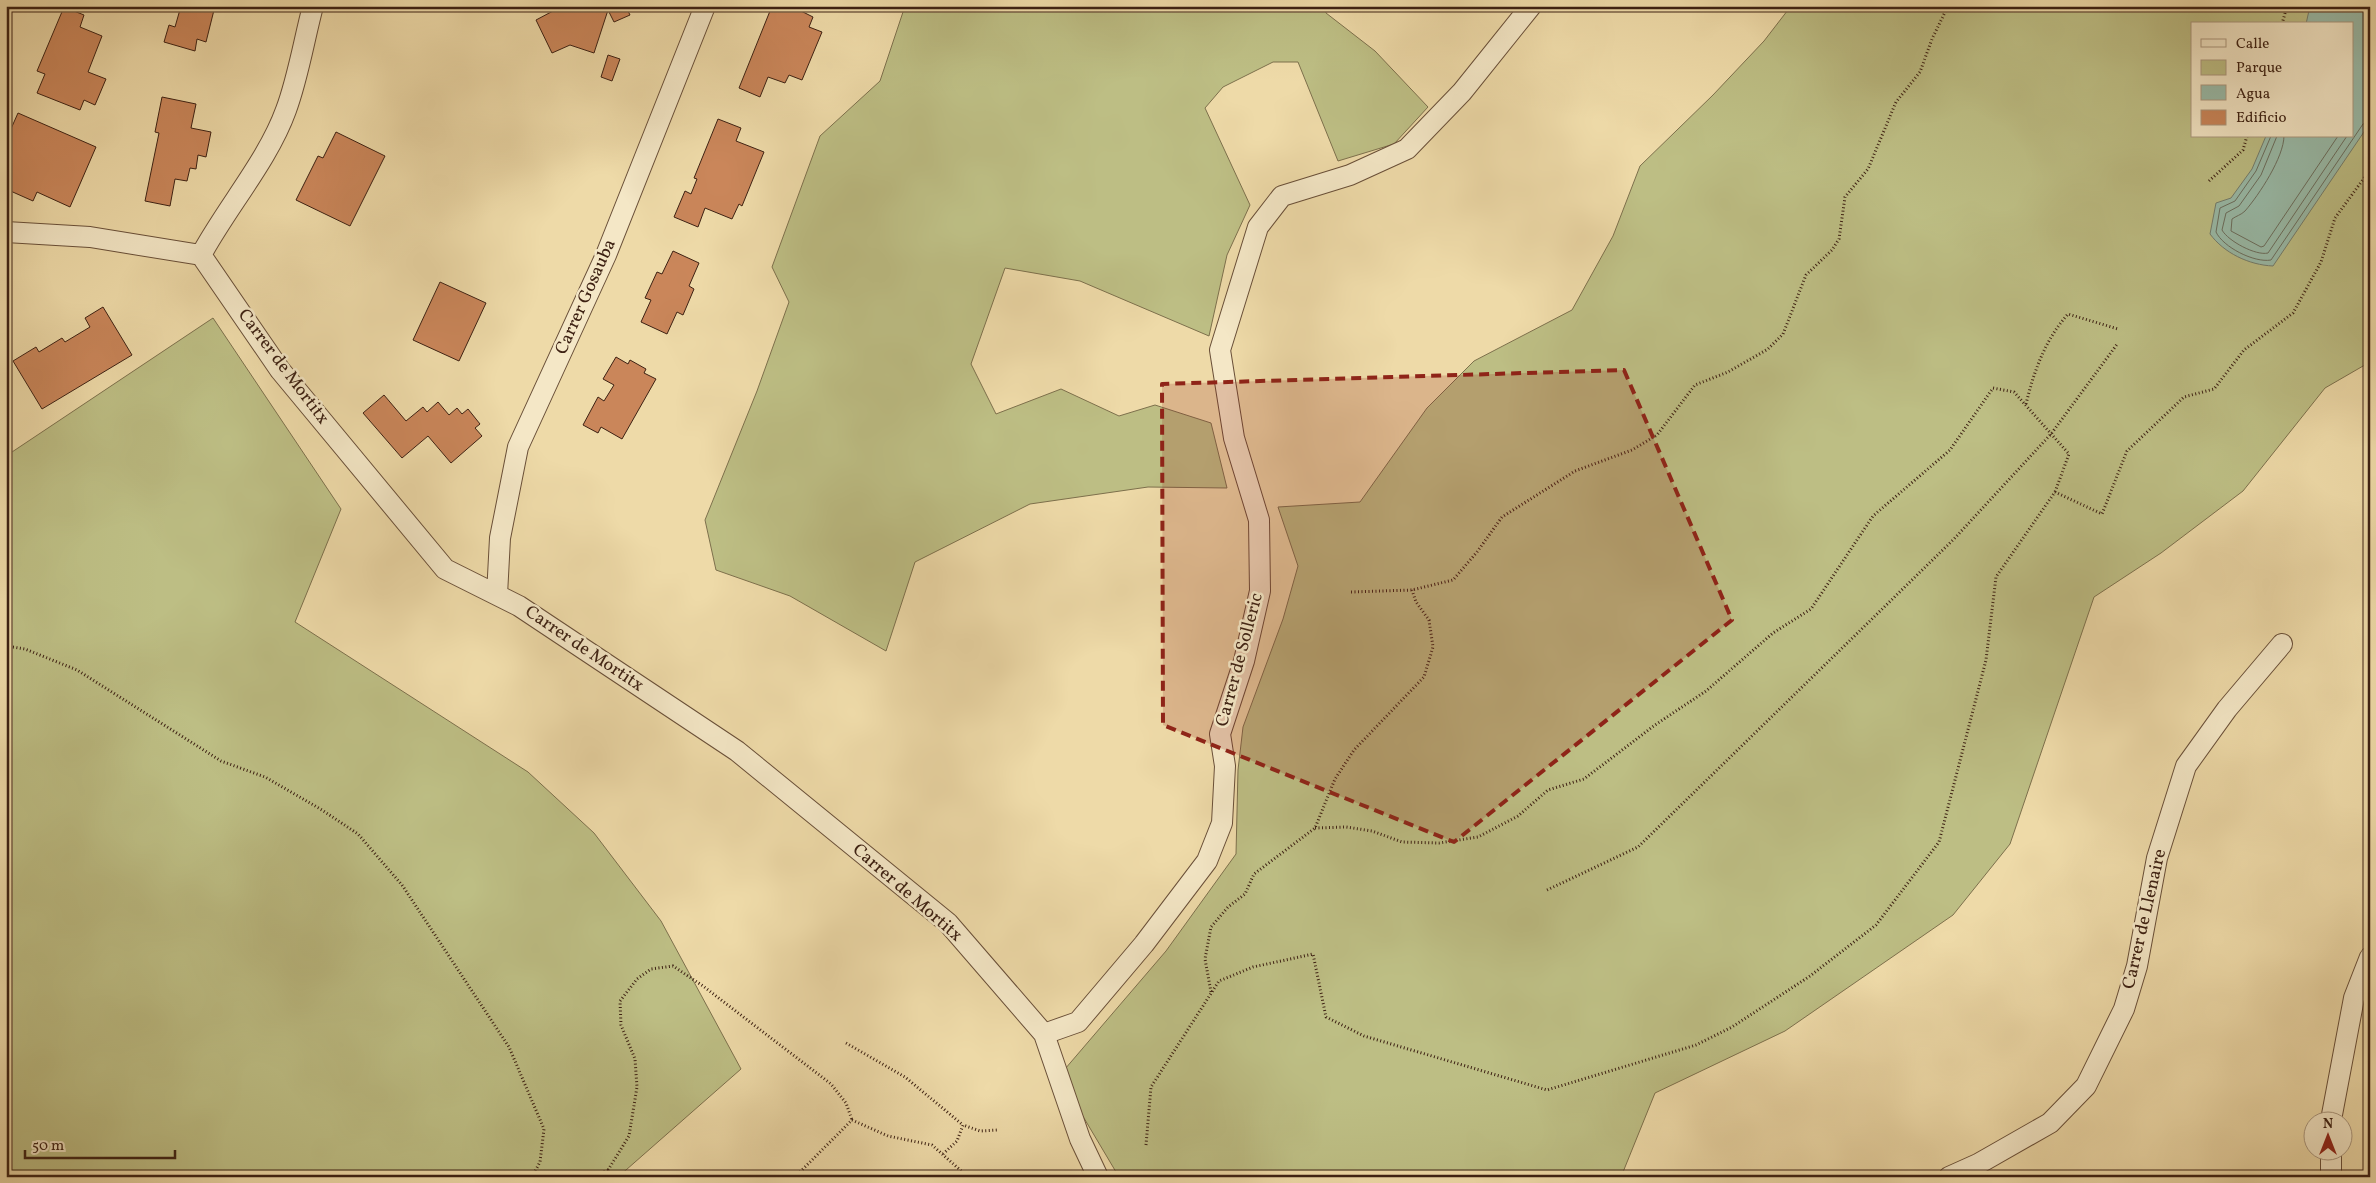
<svg xmlns="http://www.w3.org/2000/svg" width="2376" height="1183" font-family="Vollkorn,serif">
  <style>
    .green { fill: #bdbe84; stroke: #7d704c; fill-rule: evenodd }
    .water { fill: #99bba9; stroke: #747d6d }
    .lines { fill: none; stroke-linecap: round; stroke-linejoin: round }
    .shore { stroke: #6b6e5e; stroke-width: 1 }
    .building { fill: #ca865a; stroke: #3d2113 }
    .minor-casing { stroke: #694f38; stroke-width: 22 }
    .path { stroke: #3d2113; stroke-width: 3; stroke-dasharray: 1 2.5; stroke-linecap: butt }
    .minor { stroke: #f4e7c6; stroke-width: 20 }
    .marked { fill: #8f2418; fill-opacity: 0.2; stroke: #8f2418; stroke-width: 4; stroke-dasharray: 10 6; stroke-linejoin: round }
    .labels { text-anchor: middle; dominant-baseline: central; stroke-width: 5; stroke-linejoin: round; paint-order: stroke }
    .street-label { font-size: 18px; fill: #3d2113; stroke: #f4e7c6 }
  </style>
  <rect width="100%" height="100%" fill="#eedaa8"/>
  <filter id="stains"><feTurbulence type="fractalNoise" baseFrequency=".004" numOctaves="4"/><feColorMatrix values="0 0 0 0 .2 0 0 0 0 .09 0 0 0 0 .02 0 0 0 .5 -.17"/></filter>
  <radialGradient id="worn" r=".72"><stop offset=".6" stop-color="#630" stop-opacity="0"/><stop offset="1" stop-color="#630" stop-opacity=".3"/></radialGradient>
  <!-- green -->
  <path class="green" d="M 905,6 L 1324,6 L 1326,13 L 1375,51 L 1428,107 L 1394,144 L 1338,161 L 1298,62 L 1273,62 L 1223,87 L 1205,108 L 1250,205 L 1227,255 L 1209,336 L 1080,281 L 1005,268 L 971,364 L 996,414 L 1061,389 L 1119,416 L 1155,405 L 1211,423 L 1227,488 L 1148,487 L 1030,504 L 915,562 L 886,651 L 790,596 L 716,570 L 705,520 L 757,391 L 789,302 L 772,267 L 820,136 L 880,81 Z
    M 1791,6 L 2370,6 L 2370,362 L 2325,388 L 2243,491 L 2161,553 L 2094,597 L 2010,844 L 1953,915 L 1785,1031 L 1655,1093 L 1621,1177 L 1119,1177 L 1059,1076 L 1166,951 L 1236,854 L 1238,770 L 1243,727 L 1283,619 L 1298,566 L 1278,507 L 1360,502 L 1427,408 L 1474,361 L 1572,310 L 1613,236 L 1640,166 L 1713,95 L 1764,41 ZM 2192,24 L 2352,24 L 2352,136 L 2192,136 Z
    M 213,318 L 341,509 L 295,622 L 528,772 L 594,833 L 661,921 L 741,1069 L 618,1177 L 6,1177 L 6,456 Z"/>
  <!-- water -->
  <path class="water" d="M 2310,6 L 2370,6 L 2370,123 L 2273,266 C 2249,265 2224,253 2210,234 L 2216,203 L 2231,198 L 2252,169 L 2266,136 L 2352,136 L 2352,24 L 2306,24 Z"/>
  <g class="lines">
    <!-- shore -->
    <path class="shore" d="M 2271,136 L 2256,171 L 2235,201 L 2220,208 L 2216,232 C 2223,247 2254,263 2271,260 L 2363,124 L 2370,121
      M 2277,136 L 2261,175 L 2239,206 L 2226,213 L 2222,230 C 2228,241 2256,256 2268,253 L 2347,136
      M 2284,136 C 2284,157 2259,195 2245,211 C 2241,215 2236,216 2232,219 L 2231,231 L 2261,247 L 2264,246 L 2338,136"/>
  </g>
  <!-- building -->
  <path class="building" d="M 181,6 L 217,6 L 214,10 L 206,42 L 197,39 L 195,51 L 164,42 L 169,25 L 175,27 Z
    M 583,6 L 583,8 L 639,6 L 628,11 L 630,15 L 614,22 L 608,10 L 594,53 L 570,45 L 552,53 L 536,20 L 553,11 L 553,6 Z
    M 772,6 L 791,6 L 813,17 L 809,27 L 822,32 L 802,80 L 789,75 L 785,83 L 768,77 L 760,97 L 739,88 Z
    M 64,7 L 84,15 L 80,27 L 102,36 L 88,72 L 106,79 L 95,105 L 84,100 L 80,110 L 37,93 L 45,74 L 37,71 Z
    M 608,55 L 620,59 L 612,81 L 601,77 Z
    M 162,97 L 196,104 L 191,128 L 211,132 L 206,157 L 198,155 L 196,169 L 190,168 L 187,181 L 175,179 L 170,206 L 145,201 L 159,133 L 155,132 Z
    M 18,113 L 96,147 L 70,207 L 37,192 L 33,201 L 6,189 L 6,140 Z
    M 718,119 L 741,128 L 736,141 L 764,152 L 742,206 L 739,204 L 732,219 L 705,208 L 698,227 L 674,217 L 685,191 L 691,194 L 697,179 L 694,178 Z
    M 336,132 L 385,156 L 350,226 L 296,200 L 318,156 L 323,158 Z
    M 673,251 L 699,263 L 689,286 L 694,289 L 683,315 L 677,312 L 667,334 L 641,322 L 651,300 L 645,298 L 657,272 L 662,274 Z
    M 440,282 L 486,303 L 459,361 L 413,340 Z
    M 103,307 L 132,355 L 42,409 L 13,361 L 36,347 L 39,352 L 62,338 L 65,342 L 90,327 L 85,318 Z
    M 616,357 L 628,364 L 630,360 L 646,369 L 644,373 L 656,379 L 622,439 L 601,427 L 598,433 L 583,425 L 598,397 L 604,401 L 614,385 L 603,379 Z
    M 384,395 L 406,421 L 423,407 L 427,412 L 438,402 L 449,415 L 457,408 L 462,414 L 468,409 L 480,424 L 475,428 L 482,436 L 451,463 L 428,436 L 402,458 L 363,413 Z"/>
  <g class="lines">
    <!-- minor casing -->
    <g class="minor-casing">
      <path id="minor" d="M 6,232 L 90,237 L 201,255 L 280,370 L 445,569 L 519,606 L 737,751 L 948,923 L 1044,1034 L 1080,1139 L 1098,1177
        M 201,255 C 227,207 268,160 286,110 C 298,78 304,40 313,6
        M 497,595 L 500,538 L 518,447 L 606,255 L 705,6
        M 1044,1034 L 1078,1022 L 1144,944 L 1207,861 L 1222,823 L 1225,766 L 1220,734 L 1244,661 L 1260,591 L 1259,520 L 1234,438 L 1220,350 L 1258,227 L 1282,196 L 1350,175 L 1407,149 L 1462,92 L 1531,6
        M 2331,1120 L 2354,998 L 2370,957
        M 2331,1150 L 2331,1177
        M 1949,1177 L 1978,1164 L 2050,1123 L 2086,1086 L 2124,1009 L 2137,966 L 2157,858 L 2186,766 L 2227,709 L 2282,644"/>
    </g>
    <!-- path -->
    <path class="path" d="M 2282,24 L 2287,6
      M 2209,181 L 2243,150 L 2247,136
      M 2026,404 C 2034,371 2045,340 2068,314 L 2118,329
      M 1351,592 L 1412,590 L 1453,580 L 1477,552 L 1502,517 L 1575,471 L 1632,450 L 1657,435 L 1695,385 L 1728,372 L 1768,349 L 1783,334 L 1806,275 L 1832,250 L 1839,239 L 1845,197 L 1868,169 L 1896,102 L 1920,72 L 1932,39 L 1948,6
      M 6,646 L 25,649 L 77,670 L 221,761 L 265,777 L 322,810 L 358,834 L 402,885 L 509,1047 L 544,1129 L 540,1162 L 532,1177
      M 1315,828 L 1346,827 L 1372,831 L 1402,842 L 1439,843 L 1478,837 L 1518,816 L 1548,790 L 1584,779 L 1655,725 L 1706,691 L 1773,633 L 1811,609 L 1873,516 L 1950,450 L 1993,388 L 2014,392 L 2069,454 L 2055,492
      M 1547,890 L 1638,847 L 1954,539 L 2051,434 L 2118,343
      M 1211,992 L 1205,959 L 1211,927 L 1228,907 L 1245,894 L 1254,874 L 1315,828 L 1335,779 L 1354,750 L 1424,677 L 1433,647 L 1429,620 L 1416,602 L 1412,590
      M 846,1043 L 905,1077 L 963,1125
      M 1146,1145 L 1151,1087 L 1219,981 L 1253,967 L 1313,954 L 1326,1017 L 1364,1036 L 1547,1090 L 1696,1045 L 1732,1027 L 1810,976 L 1876,925 L 1939,842 L 1986,660 L 1996,577 L 2055,492 L 2102,514 L 2127,451 L 2184,397 L 2214,389 L 2244,350 L 2293,313 L 2321,262 L 2335,218 L 2370,170
      M 943,1154 L 957,1141 L 963,1125 L 980,1131 L 998,1130
      M 608,1170 L 629,1136 L 637,1087 L 635,1059 L 621,1025 L 620,1001 L 637,979 L 651,969 L 673,966 L 703,986 L 831,1084 L 846,1103 L 852,1120
      M 591,1177 L 608,1170 L 611,1177
      M 795,1177 L 852,1120 L 888,1136 L 932,1145 L 968,1177
      M 991,1177 L 999,1177
      M 1014,1177 L 1017,1173"/>
    <!-- minor -->
    <use href="#minor" class="minor"/>
  </g>
  <!-- marked area -->
  <path class="marked" d="M 1624,370 L 1732,620 L 1454,842 L 1163,725 L 1162,384 Z"/>
  <g class="labels">
    <!-- street labels -->
    <g class="street-label">
      <text transform="translate(586 297) rotate(-66)">Carrer Gosauba</text>
      <text transform="translate(283 367) rotate(53)">Carrer de Mortitx</text>
      <text transform="translate(584 649) rotate(34)">Carrer de Mortitx</text>
      <text transform="translate(1240 660) rotate(-75)">Carrer de Solleric</text>
      <text transform="translate(907 893) rotate(41)">Carrer de Mortitx</text>
      <text transform="translate(2145 919) rotate(-77)">Carrer de Llenaire</text>
    </g>
  </g>
  <!-- margin -->
  <rect width="2376" height="1183" fill="none" stroke="#eedaa8" stroke-width="25"/>
  <rect x="8" y="8" width="2361" height="1168" fill="none" stroke="#3d2113" stroke-width="2.5"/>
  <rect x="12" y="12" width="2351" height="1158" fill="none" stroke="#3d2113"/>
  <!-- legend -->
  <rect x="2191" y="22" width="162" height="115" fill="#f4e7c6" stroke="#ab987e"/>
  <rect x="2201" y="39" width="25" height="8" fill="#f4e7c6" stroke="#ab987e"/>
  <text x="2236" y="48" font-size="15" fill="#3d2113">Calle</text>
  <rect x="2201" y="60" width="25" height="15" fill="#bdbe84" stroke="#ab987e"/>
  <text x="2236" y="72" font-size="15" fill="#3d2113">Parque</text>
  <rect x="2201" y="85" width="25" height="15" fill="#99bba9" stroke="#ab987e"/>
  <text x="2236" y="98" font-size="15" fill="#3d2113">Agua</text>
  <rect x="2201" y="110" width="25" height="15" fill="#ca865a" stroke="#ab987e"/>
  <text x="2236" y="122" font-size="15" fill="#3d2113">Edificio</text>
  <!-- north arrow -->
  <g transform="translate(2328 1136)"><circle r="24" fill="#f4e7c6" stroke="#ab987e"/>
  <path d="M0-4L9 19L0 12L-9 19Z" fill="#8f2418"/>
  <text y="-8" font-size="14" font-weight="bold" text-anchor="middle" fill="#3d2113">N</text>
  </g>
  <!-- scale -->
  <path d="M25 1150v8h150v-8" fill="none" stroke="#3d2113" stroke-width="2.5"/>
  <text x="32" y="1150" font-size="15" fill="#3d2113" stroke="#f4e7c6" stroke-width="4" paint-order="stroke">50 m</text>
  <rect width="100%" height="100%" filter="url(#stains)"/>
  <rect width="100%" height="100%" fill="url(#worn)"/>
</svg>
